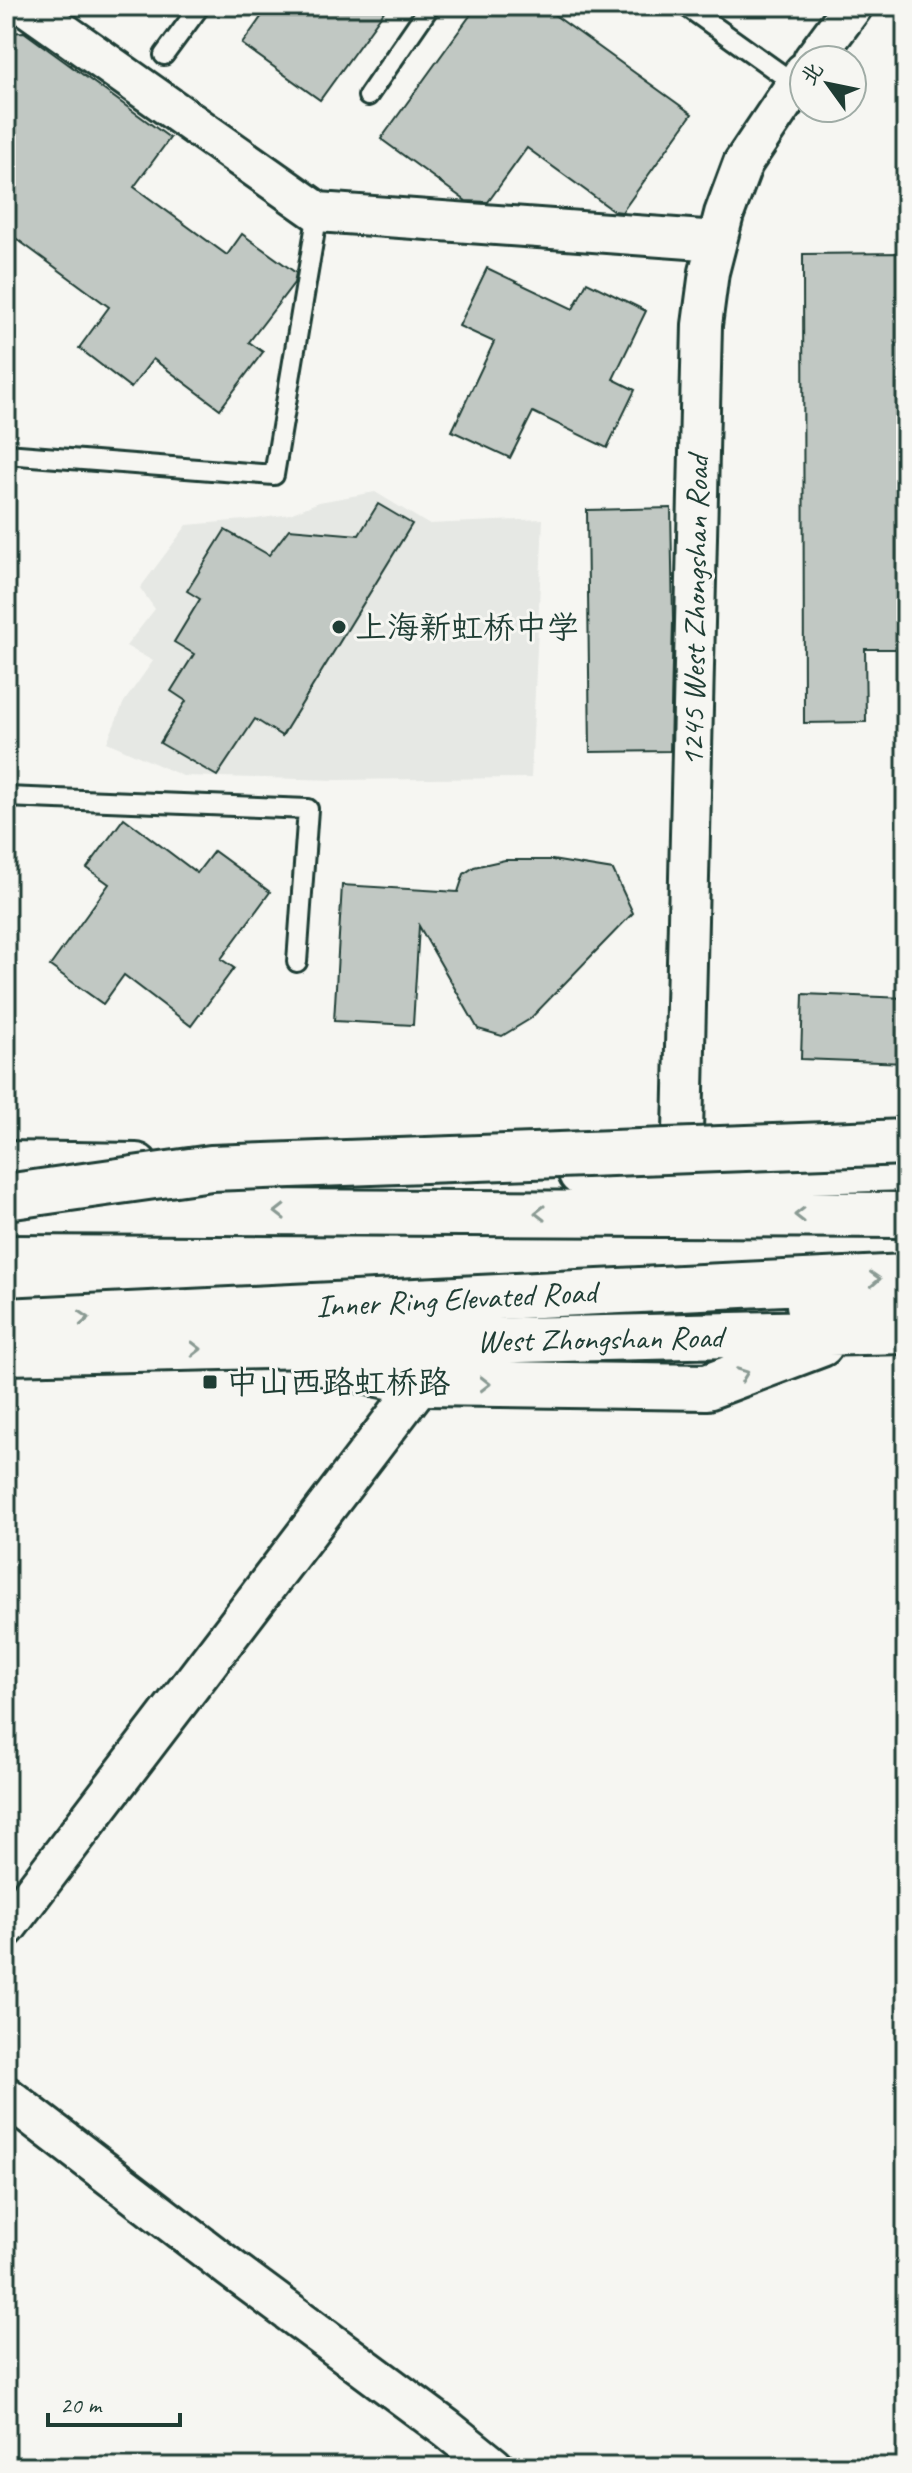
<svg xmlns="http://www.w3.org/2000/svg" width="912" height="2473" font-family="Caveat,'LXGW WenKai TC',sans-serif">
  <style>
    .built { fill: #e6e8e4 }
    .building { fill: #c1c8c3; stroke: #1f3d34; stroke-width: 2 }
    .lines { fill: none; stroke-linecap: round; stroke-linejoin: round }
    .lane-casing { stroke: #1f3d34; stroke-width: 24 }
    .street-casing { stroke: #1f3d34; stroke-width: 44 }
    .primary-casing { stroke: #1f3d34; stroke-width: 50 }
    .highway-casing { stroke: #1f3d34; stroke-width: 50 }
    .lane { stroke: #f6f6f2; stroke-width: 18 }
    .street { stroke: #f6f6f2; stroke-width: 38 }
    .primary { stroke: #f6f6f2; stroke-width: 44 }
    .highway { stroke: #f6f6f2; stroke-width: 44 }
    .highway-bridge-casing { stroke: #1f3d34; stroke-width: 50; stroke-linecap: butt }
    .highway-bridge { stroke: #f6f6f2; stroke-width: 44 }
    .oneway { stroke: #8a9a93 }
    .poi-dot { fill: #1f3d34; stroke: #f6f6f2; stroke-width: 3 }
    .labels { text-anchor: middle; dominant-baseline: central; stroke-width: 6; stroke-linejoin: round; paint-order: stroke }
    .street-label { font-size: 32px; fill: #1f3d34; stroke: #f6f6f2 }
    .poi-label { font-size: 32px; fill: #1f3d34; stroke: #f6f6f2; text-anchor: start }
  </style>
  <rect width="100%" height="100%" fill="#f6f6f2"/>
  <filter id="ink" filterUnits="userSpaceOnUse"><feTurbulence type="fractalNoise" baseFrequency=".0125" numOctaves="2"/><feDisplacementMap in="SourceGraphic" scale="16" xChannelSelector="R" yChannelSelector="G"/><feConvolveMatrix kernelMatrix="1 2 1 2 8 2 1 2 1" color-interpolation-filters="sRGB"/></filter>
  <g filter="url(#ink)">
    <!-- built -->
    <path class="built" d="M 375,492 L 428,524 L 543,519 L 531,778 L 337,780 L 183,776 L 107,742 L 124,702 L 153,661 L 126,646 L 155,609 L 140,588 L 187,525 L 256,519 L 290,514 L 319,502 Z"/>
    <!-- building -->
    <path class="building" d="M 269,6 L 388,6 L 320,100 L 242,44 Z
      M 477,6 L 542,6 L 692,114 L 622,212 L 614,211 L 527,148 L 488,202 L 466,201 L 381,139 Z
      M 24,32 L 170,138 L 134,187 L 227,255 L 242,234 L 296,273 L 294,283 L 249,342 L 263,352 L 220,409 L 153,359 L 131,388 L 79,348 L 109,307 L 6,231 L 6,33 Z
      M 902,253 L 903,649 L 865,649 L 866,722 L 804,723 L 803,254 Z
      M 487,268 L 573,309 L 587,282 L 646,311 L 613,379 L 635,390 L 607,448 L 533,412 L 510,458 L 452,431 L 494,342 L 459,326 Z
      M 378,504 L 412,524 L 282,736 L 255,719 L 217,776 L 160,743 L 186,701 L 171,691 L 194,654 L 174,642 L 200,599 L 187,591 L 225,530 L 269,555 L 289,529 L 359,535 Z
      M 671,508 L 673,620 L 670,751 L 590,752 L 587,510 Z
      M 124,818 L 197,873 L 214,851 L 270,892 L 221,959 L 234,968 L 191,1026 L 124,975 L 103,1004 L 50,966 L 109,884 L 87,868 Z
      M 505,860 L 552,860 L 613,870 L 633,913 L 530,1019 L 502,1036 L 478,1029 L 419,926 L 413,1025 L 334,1021 L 342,885 L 458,892 L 464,874 L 474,867 Z
      M 803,994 L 906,998 L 906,1063 L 801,1059 Z"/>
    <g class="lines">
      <!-- lane casing -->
      <g class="lane-casing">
        <path id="lane" d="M 686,6 L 795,84
          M 164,55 L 200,6
          M 368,96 L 430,6
          M 6,454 L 274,475 L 318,212
          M 6,797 L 308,809 L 297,962"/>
      </g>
      <!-- street casing -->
      <g class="street-casing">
        <path id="street" d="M 26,6 L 318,212 L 717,241
          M 813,60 L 853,6
          M 682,1175 L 702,325 L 709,272 L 724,214 L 743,163 L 804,72
          M 6,1928 L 437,1362
          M 6,2096 L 230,2268 L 447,2429 L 494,2467"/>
      </g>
      <!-- primary casing -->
      <g class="primary-casing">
        <path id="primary" d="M 6,1164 L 136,1166
          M 581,1173 L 682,1175 L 906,1168
          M 6,1352 L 906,1331
          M 323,1363 L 423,1383 L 707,1387 L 821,1344"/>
      </g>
      <!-- highway casing -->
      <g class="highway-casing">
        <path id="highway" d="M 6,1211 L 906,1215
          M 809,1305 L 906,1313
          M 6,1321 L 906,1277"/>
      </g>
      <!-- lane -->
      <use href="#lane" class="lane"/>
      <!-- street -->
      <use href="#street" class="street"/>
      <!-- primary -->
      <use href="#primary" class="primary"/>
      <!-- highway -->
      <use href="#highway" class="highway"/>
      <!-- highway-bridge casing -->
      <g class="highway-bridge-casing">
        <path id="highway-bridge" d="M 6,1197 L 211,1168 L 906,1142"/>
      </g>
      <!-- highway-bridge -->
      <use href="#highway-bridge" class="highway-bridge"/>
    </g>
    <!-- one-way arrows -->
    <defs><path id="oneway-chevron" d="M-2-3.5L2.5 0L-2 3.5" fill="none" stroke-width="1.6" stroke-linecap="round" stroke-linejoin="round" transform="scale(2)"/></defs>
    <g class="oneway">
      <use href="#oneway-chevron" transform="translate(280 1212) rotate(-180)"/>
      <use href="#oneway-chevron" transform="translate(540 1213) rotate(-180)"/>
      <use href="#oneway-chevron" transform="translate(800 1215) rotate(-180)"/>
      <use href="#oneway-chevron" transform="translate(875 1279) rotate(-3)"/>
      <use href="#oneway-chevron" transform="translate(84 1318) rotate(-3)"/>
      <use href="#oneway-chevron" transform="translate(196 1349) rotate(-1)"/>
      <use href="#oneway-chevron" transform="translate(743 1374) rotate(-21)"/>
      <use href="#oneway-chevron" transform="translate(485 1384) rotate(1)"/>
    </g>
  </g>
  <!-- markers -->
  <g class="poi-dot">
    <circle cx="339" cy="627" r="8"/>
    <rect x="202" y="1374" width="16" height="16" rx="4"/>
  </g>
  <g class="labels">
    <!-- street labels -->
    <g class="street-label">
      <text transform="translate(695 611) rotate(-89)">1245 West Zhongshan Road</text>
      <text transform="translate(456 1299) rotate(-3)">Inner Ring Elevated Road</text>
      <text transform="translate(600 1339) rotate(-1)">West Zhongshan Road</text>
    </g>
    <!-- poi labels -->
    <g class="poi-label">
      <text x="355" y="627">上海新虹桥中学</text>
      <text x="226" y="1382">中山西路虹桥路</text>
    </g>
  </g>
  <!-- margin -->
  <rect width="912" height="2473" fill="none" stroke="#f6f6f2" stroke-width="32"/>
  <rect x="16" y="16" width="880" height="2441" fill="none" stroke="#1f3d34" stroke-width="3" filter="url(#ink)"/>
  <!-- north arrow -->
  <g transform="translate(828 84) rotate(303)"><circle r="38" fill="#f6f6f2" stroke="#a0aca6" stroke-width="2"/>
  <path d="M0-6L14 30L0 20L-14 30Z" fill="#1f3d34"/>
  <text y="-12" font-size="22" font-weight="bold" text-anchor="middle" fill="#1f3d34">北</text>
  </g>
  <!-- scale -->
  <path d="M48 2413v12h132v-12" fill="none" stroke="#1f3d34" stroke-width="4"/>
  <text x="60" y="2413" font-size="24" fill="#1f3d34" stroke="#f6f6f2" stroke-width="6" paint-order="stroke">20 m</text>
</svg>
